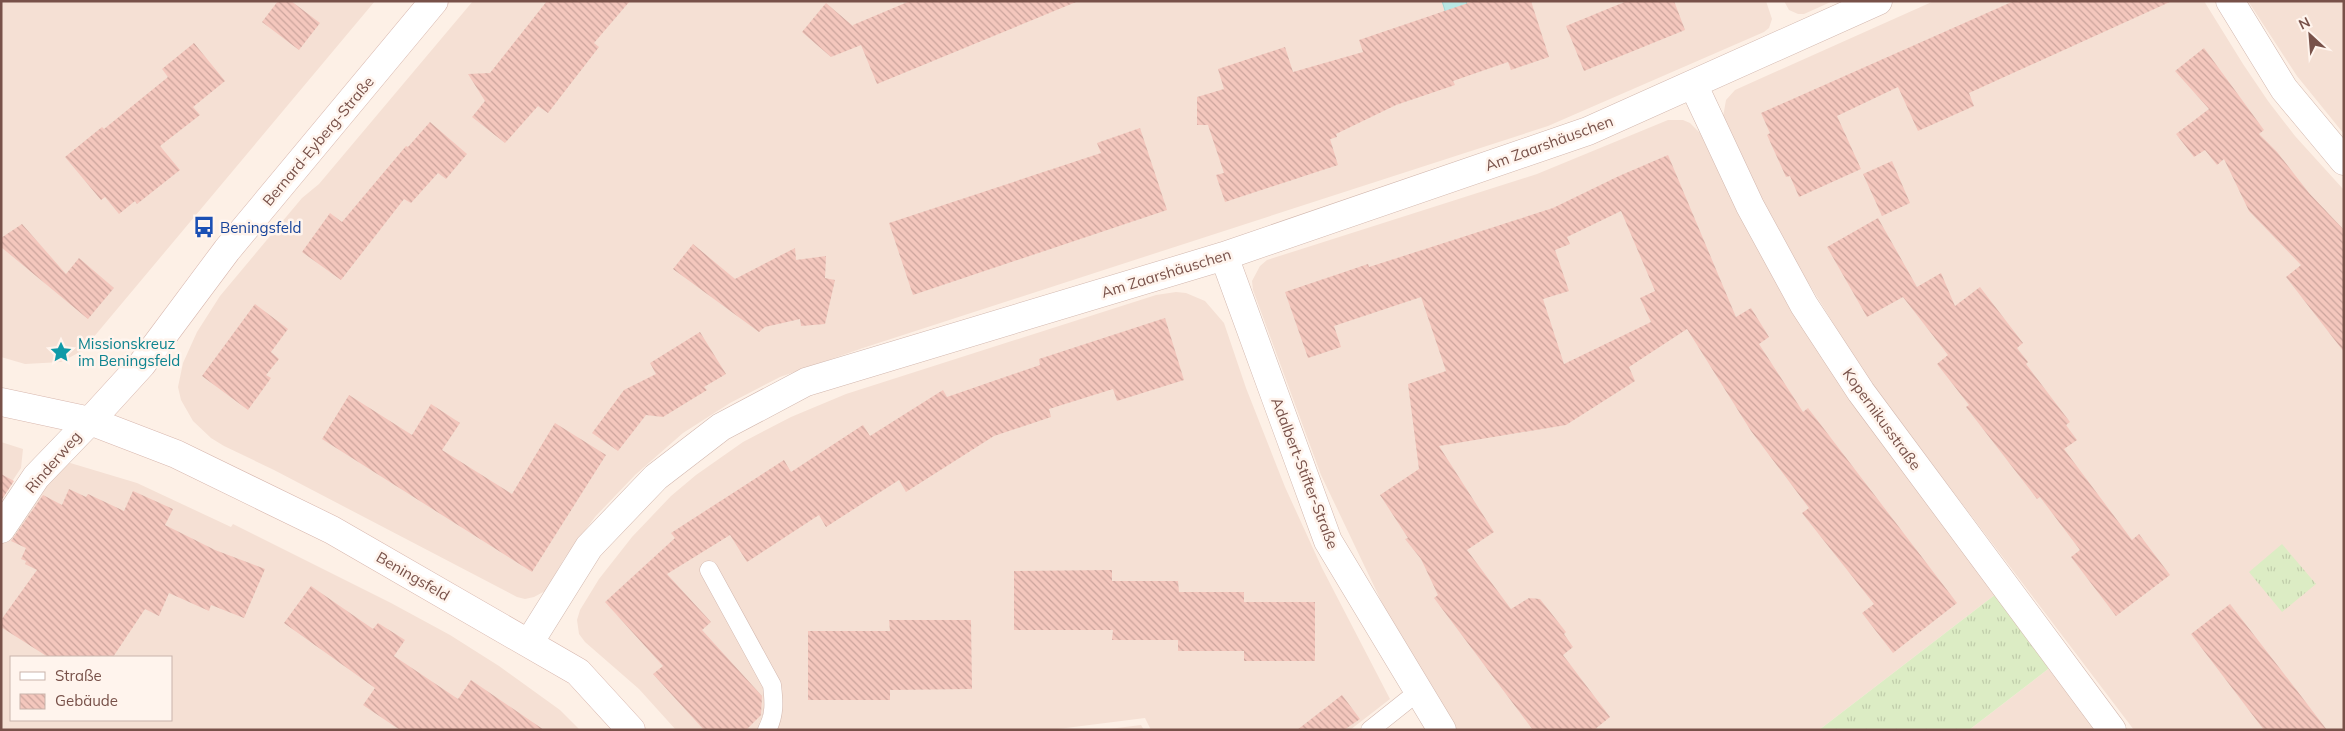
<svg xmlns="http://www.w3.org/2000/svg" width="2345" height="731" font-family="Mulish,sans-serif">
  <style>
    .residential { fill: #f5e0d4; fill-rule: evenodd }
    .grass { fill: url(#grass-tufts) }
    .water { fill: #b9e8e5; stroke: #9fdad7 }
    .building { fill: url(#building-back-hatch); fill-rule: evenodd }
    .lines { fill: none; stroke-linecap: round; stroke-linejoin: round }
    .lane-casing { stroke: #d2b7ae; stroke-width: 19 }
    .street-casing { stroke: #d2b7ae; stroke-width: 29 }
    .secondary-casing { stroke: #d8b7ae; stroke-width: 29 }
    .lane { stroke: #fff; stroke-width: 18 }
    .street { stroke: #fff; stroke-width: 28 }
    .secondary { stroke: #fff; stroke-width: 28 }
    .labels { text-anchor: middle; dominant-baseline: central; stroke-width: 5; stroke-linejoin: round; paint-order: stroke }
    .street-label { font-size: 15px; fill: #785149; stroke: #fff4ed }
    .transit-label { font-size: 15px; fill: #164399; stroke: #fff4ed; text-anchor: start }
    .culture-label { font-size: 15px; fill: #0d838f; stroke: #fff4ed; text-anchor: start }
  </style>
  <defs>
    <pattern id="grass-tufts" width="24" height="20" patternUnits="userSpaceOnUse" patternTransform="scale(1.25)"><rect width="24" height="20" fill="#dcecc4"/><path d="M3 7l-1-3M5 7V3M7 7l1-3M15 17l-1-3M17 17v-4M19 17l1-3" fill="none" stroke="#c0ccaa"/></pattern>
    <pattern id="building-back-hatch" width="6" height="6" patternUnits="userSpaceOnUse" patternTransform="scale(1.25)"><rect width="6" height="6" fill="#f4c7bd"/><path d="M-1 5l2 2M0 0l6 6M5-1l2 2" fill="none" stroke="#caa49c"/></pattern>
  </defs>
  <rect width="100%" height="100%" fill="#fdf0e6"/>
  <!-- residential -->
  <path class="residential" d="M 1,1 L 375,1 L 82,351 L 61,362 L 25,364 L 1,357 Z
    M 473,1 L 1766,1 L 1772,19 L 1769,28 L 1764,32 L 1548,126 L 863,348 L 780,377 L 730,403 L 683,433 L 635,475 L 595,517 L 564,559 L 545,591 L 534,597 L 525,599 L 517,597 L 274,470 L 224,446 L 211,438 L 193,421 L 181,400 L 178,387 L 183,363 L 197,332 L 220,296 L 302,198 L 319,184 Z
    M 1784,1 L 1833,1 L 1804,14 L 1798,14 L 1789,10 Z
    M 1934,1 L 2204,1 L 2243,64 L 2268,101 L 2295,136 L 2344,190 L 2344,730 L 2134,730 L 1869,381 L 1785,245 L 1740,158 L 1723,117 L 1726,100 L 1735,90 Z
    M 2248,1 L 2344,1 L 2344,134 L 2297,76 Z
    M 1668,120 L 1683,120 L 1690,123 L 1700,133 L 1737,211 L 1780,290 L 1830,370 L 1885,448 L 1996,594 L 1819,730 L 1452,730 L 1396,632 L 1321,475 L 1253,290 L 1252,281 L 1260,266 L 1267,260 L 1537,174 Z
    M 1176,292 L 1186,293 L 1205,301 L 1224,323 L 1246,388 L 1285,487 L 1322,568 L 1390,699 L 1350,730 L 1151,730 L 1145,718 L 1050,730 L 676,730 L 639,689 L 585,642 L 579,634 L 577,620 L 580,610 L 599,579 L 632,537 L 671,496 L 696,475 L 743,442 L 791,417 L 846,394 L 1156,295 Z
    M 1,442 L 23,449 L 21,468 L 1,498 Z
    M 57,459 L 137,483 L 231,527 L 233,524 L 391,603 L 450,635 L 499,666 L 560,710 L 580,730 L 1,730 L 1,544 L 46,474 ZM 11,657 L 171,657 L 171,720 L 11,720 Z
    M 2052,666 L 2100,730 L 1969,730 Z
    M 1141,725 L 1144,730 L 1101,730 Z"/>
  <!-- grass -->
  <path class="grass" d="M 2282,544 L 2316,584 L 2282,612 L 2249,572 Z
    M 1996,594 L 2052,666 L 1969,730 L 1819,730 Z"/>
  <!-- water -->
  <path class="water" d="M 1442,1 L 1466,1 L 1469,13 L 1448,20 Z"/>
  <!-- building -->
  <path class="building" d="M 278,1 L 291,1 L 320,23 L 299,50 L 262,22 Z
    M 547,1 L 630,1 L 594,43 L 599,47 L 548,113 L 538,106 L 505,143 L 472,117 L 485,101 L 468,74 L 490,73 Z
    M 910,1 L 1076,1 L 1076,2 L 877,84 L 861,45 L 831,57 L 802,32 L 826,3 L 854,27 L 853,25 Z
    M 1474,1 L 1531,1 L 1549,57 L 1511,70 L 1508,62 L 1453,81 L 1455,85 L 1396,105 L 1336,134 L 1337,137 L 1330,139 L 1338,165 L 1225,202 L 1216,175 L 1224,173 L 1208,125 L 1197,125 L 1197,97 L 1224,89 L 1218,69 L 1285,47 L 1293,72 L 1363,52 L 1359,40 Z
    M 1627,1 L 1674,1 L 1685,30 L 1584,71 L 1566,26 Z
    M 2014,1 L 2172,1 L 1969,93 L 1974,106 L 1918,131 L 1898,87 L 1837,116 L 1861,169 L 1799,197 L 1790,176 L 1786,177 L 1767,135 L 1770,133 L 1761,113 Z
    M 194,43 L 225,81 L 193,107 L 200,115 L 160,146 L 180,170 L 137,204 L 135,201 L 119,214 L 105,197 L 101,200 L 65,157 L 102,127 L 104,129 L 168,77 L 162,69 Z
    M 2204,48 L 2264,130 L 2259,134 L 2277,152 L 2309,193 L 2344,230 L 2344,352 L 2286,277 L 2301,265 L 2249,211 L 2224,159 L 2217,165 L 2205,150 L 2194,157 L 2176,134 L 2209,109 L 2175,71 Z
    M 430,122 L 467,154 L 446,179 L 438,173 L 411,203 L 404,199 L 341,280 L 302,252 L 330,213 L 342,222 L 406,146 L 408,147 Z
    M 1140,128 L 1167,210 L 913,295 L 889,223 L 1101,153 L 1097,143 Z
    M 1668,155 L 1736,317 L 1751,308 L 1769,337 L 1759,344 L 1803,412 L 1808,408 L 1957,603 L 1893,653 L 1862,613 L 1874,604 L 1802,513 L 1809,508 L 1751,431 L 1687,329 L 1629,367 L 1635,381 L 1566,425 L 1439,446 L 1494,532 L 1467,550 L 1511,609 L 1529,598 L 1540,599 L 1566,632 L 1564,634 L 1573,647 L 1563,655 L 1610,717 L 1594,730 L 1533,730 L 1434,598 L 1438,595 L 1421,559 L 1405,539 L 1408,538 L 1380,495 L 1419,469 L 1408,384 L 1446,371 L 1421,297 L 1334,326 L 1341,347 L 1308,358 L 1285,292 L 1368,264 L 1369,267 L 1553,208 L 1619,176 ZM 1621,211 L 1655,291 L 1640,298 L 1651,322 L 1564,364 L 1543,299 L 1569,291 L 1555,250 L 1570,244 L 1567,237 Z
    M 1892,161 L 1910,203 L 1882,216 L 1863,174 Z
    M 1878,218 L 1917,287 L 1941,273 L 1955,306 L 1980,287 L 2023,343 L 2017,348 L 2028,362 L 2026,364 L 2070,422 L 2066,425 L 2077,440 L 2064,449 L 2132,540 L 2139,534 L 2170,575 L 2116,616 L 2071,557 L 2080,550 L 2040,497 L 2037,499 L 1966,407 L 1969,405 L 1937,364 L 1948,355 L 1903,297 L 1867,317 L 1827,247 Z
    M 22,224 L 66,274 L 79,258 L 114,288 L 88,319 L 1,247 L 1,238 Z
    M 693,244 L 735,279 L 795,248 L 796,260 L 826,256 L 825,278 L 835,280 L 825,324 L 801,326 L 800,319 L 765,327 L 759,332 L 673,269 Z
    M 255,304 L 288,329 L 271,352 L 279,359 L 266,375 L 271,378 L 248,410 L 202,376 Z
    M 1165,318 L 1184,380 L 1117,401 L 1113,389 L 1049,409 L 1051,417 L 994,436 L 906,492 L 899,480 L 826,527 L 819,515 L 747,562 L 730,535 L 667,574 L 711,622 L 702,630 L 762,696 L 761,715 L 746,730 L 704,730 L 653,674 L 663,666 L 605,602 L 675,538 L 671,533 L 784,460 L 791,472 L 863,425 L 870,436 L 943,390 L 947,397 L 1040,365 L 1039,359 Z
    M 700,332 L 726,374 L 704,387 L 707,390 L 663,417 L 646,415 L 618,451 L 592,433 L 624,390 L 656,374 L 650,363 Z
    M 349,395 L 412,435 L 431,404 L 460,423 L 442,450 L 512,494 L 555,423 L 606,455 L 532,572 L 322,439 Z
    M 1,474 L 14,481 L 1,501 Z
    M 69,489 L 86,497 L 88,494 L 124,511 L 133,491 L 173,509 L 165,525 L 215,550 L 265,569 L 244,618 L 211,605 L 209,611 L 169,593 L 159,616 L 145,609 L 113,657 L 48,657 L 1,627 L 1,620 L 37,570 L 25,564 L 26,561 L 21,559 L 26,548 L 11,541 L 43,495 L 62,505 Z
    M 1112,570 L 1112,581 L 1178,581 L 1179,592 L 1244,592 L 1244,602 L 1315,602 L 1315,661 L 1244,661 L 1244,651 L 1178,651 L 1178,640 L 1112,640 L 1113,630 L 1014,630 L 1014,571 Z
    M 311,586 L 373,629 L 378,623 L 405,640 L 394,656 L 458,699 L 471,680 L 544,730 L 400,730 L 363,705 L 375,688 L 284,623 Z
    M 2230,604 L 2295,688 L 2327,730 L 2264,730 L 2191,634 Z
    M 889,620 L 971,620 L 972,689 L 890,690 L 890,700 L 808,700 L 808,631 L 890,631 Z
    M 1342,695 L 1360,719 L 1344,730 L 1297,730 Z"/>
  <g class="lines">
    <!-- lane casing -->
    <g class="lane-casing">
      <path id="lane" d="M 709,570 L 772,685 C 774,702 775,715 767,730
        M 1370,730 L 1419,691"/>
    </g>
    <!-- street casing -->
    <g class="street-casing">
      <path id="street" d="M 2230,1 L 2284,89 L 2344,161
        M 1693,84 L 1750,206 L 1804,305 L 1861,392 L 2112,730
        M 1224,256 L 1328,541 L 1442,730
        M 1,529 L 36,477 L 90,421
        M 529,643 L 589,547 L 656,477 L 721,427 L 806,382 L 1224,256 L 1588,131 L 1878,1"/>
    </g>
    <!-- secondary casing -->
    <g class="secondary-casing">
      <path id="secondary" d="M 1,402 L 90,421 L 176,454 L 332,530 L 578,672 L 631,730
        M 90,421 L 142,364 L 227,250 L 434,1"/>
    </g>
    <!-- lane -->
    <use href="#lane" class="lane"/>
    <!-- street -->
    <use href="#street" class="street"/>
    <!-- secondary -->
    <use href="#secondary" class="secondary"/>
  </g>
  <!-- icons -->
  <defs>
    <g id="bus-bare" transform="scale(1.725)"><path d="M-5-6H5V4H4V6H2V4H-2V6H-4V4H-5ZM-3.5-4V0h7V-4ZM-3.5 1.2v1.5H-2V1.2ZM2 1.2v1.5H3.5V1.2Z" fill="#1a4fb4" stroke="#fff4ed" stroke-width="2.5" paint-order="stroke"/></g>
    <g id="sight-bare" transform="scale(1.725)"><path d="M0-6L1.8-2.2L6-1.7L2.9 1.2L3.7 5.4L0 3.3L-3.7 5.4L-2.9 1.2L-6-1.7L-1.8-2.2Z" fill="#0f9aa8" stroke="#fff4ed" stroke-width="2.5" paint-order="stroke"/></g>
  </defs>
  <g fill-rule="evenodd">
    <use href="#bus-bare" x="204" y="227"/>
    <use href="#sight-bare" x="61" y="352"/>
  </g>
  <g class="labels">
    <!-- street labels -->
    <g class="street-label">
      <text transform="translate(318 141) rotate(-50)">Bernard-Eyberg-Straße</text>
      <text transform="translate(1549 143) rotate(-20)">Am Zaarshäuschen</text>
      <text transform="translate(1166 273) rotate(-17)">Am Zaarshäuschen</text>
      <text transform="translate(1882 419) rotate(54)">Kopernikusstraße</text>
      <text transform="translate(53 462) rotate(-49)">Rinderweg</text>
      <text transform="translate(1305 473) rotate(69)">Adalbert-Stifter-Straße</text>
      <text transform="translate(413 576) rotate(30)">Beningsfeld</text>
    </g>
    <!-- transit labels -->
    <g class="transit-label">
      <text x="220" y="227">Beningsfeld</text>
    </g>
    <!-- culture labels -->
    <g class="culture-label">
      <text x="78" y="343">Missionskreuz<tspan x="78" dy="17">im Beningsfeld</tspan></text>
    </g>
  </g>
  <!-- border -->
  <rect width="2345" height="731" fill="none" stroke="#785149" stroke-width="5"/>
  <!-- legend -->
  <rect x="10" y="656" width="162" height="65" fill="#fff4ed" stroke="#c9b3ab"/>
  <rect x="20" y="672" width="25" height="8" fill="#ffffff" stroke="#c9b3ab"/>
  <text x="55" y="681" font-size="15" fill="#785149">Straße</text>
  <rect x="20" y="694" width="25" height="15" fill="url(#building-back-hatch)" stroke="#c9b3ab"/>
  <text x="55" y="706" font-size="15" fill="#785149">Gebäude</text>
  <!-- north arrow -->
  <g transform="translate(2310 35) rotate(334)" stroke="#fff4ed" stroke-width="4" paint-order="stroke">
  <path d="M0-4L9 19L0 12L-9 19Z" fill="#785149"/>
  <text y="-8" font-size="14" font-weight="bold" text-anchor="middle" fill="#785149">N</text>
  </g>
</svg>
